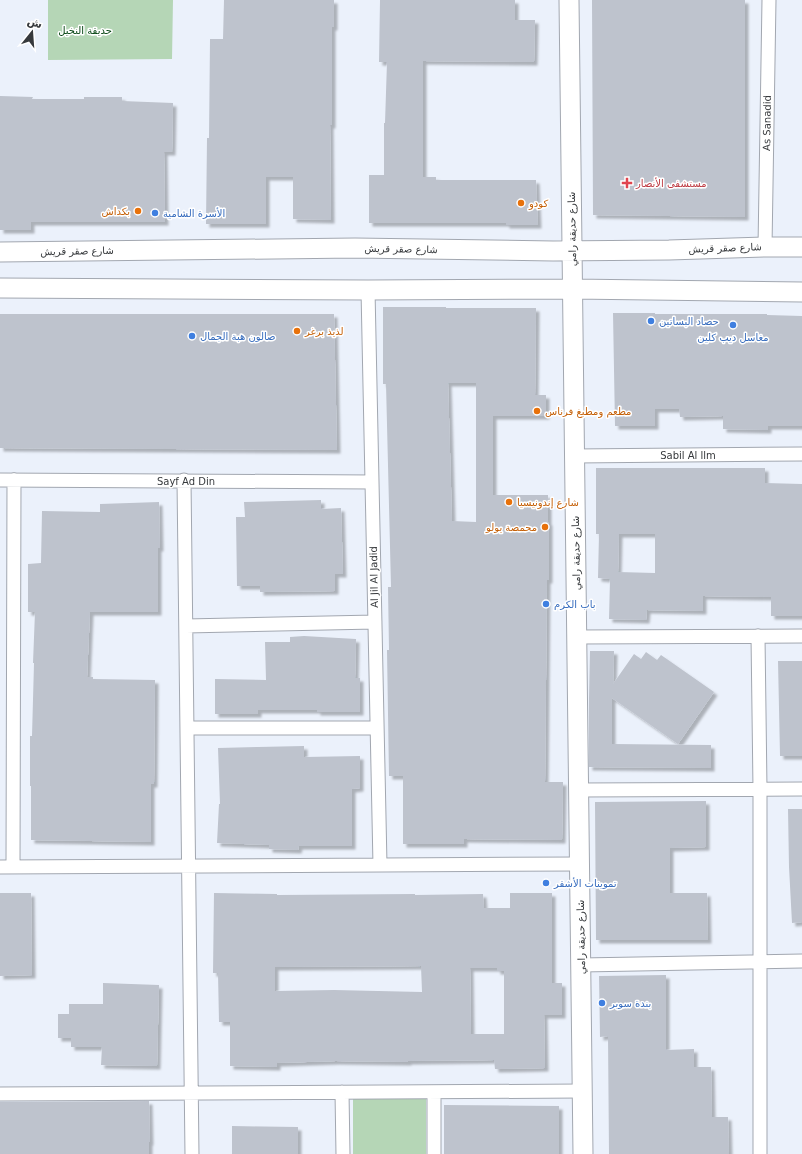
<svg xmlns="http://www.w3.org/2000/svg" width="802" height="1154" font-family="'DejaVu Sans','Noto Naskh Arabic',sans-serif">
  <style>
    .green { fill: #b5d6b6 }
    .building { fill: #bec3cd; fill-rule: evenodd; filter: url(#shadow) }
    .lines { fill: none; stroke-linecap: round; stroke-linejoin: round }
    .street-casing { stroke: #a2a7b0; stroke-width: 15 }
    .secondary-casing { stroke: #a2a7b0; stroke-width: 21 }
    .street { stroke: #fff; stroke-width: 13 }
    .secondary { stroke: #fff; stroke-width: 19 }
    .health-dot { fill: #e0444e; stroke: #fff; stroke-width: 1.5 }
    .food-dot { fill: #e8710a; stroke: #fff; stroke-width: 1.5 }
    .shop-dot { fill: #3f7fe0; stroke: #fff; stroke-width: 1.5 }
    .labels { text-anchor: middle; dominant-baseline: central; stroke-width: 3; stroke-linejoin: round; paint-order: stroke }
    .park-label { font-size: 10px; fill: #044411; stroke: #fff }
    .street-label { font-size: 10px; fill: #36393c; stroke: #fff }
    .health-label { font-size: 10px; fill: #be3a42; stroke: #fff; text-anchor: start }
    .food-label { font-size: 10px; fill: #c56008; stroke: #fff; text-anchor: start }
    .shop-label { font-size: 10px; fill: #366cbe; stroke: #fff; text-anchor: start }
  </style>
  <defs>
    <filter id="shadow"><feDropShadow dx="3.5" dy="3.5" stdDeviation="1" flood-color="#0004"/></filter>
  </defs>
  <rect width="100%" height="100%" fill="#ebf1fb"/>
  <!-- green -->
  <path class="green" d="M 48,0 L 173,0 L 172,59 L 48,60 Z
    M 353,1098 L 426,1098 L 426,1154 L 353,1154 Z"/>
  <!-- building -->
  <path class="building" d="M 224,0 L 334,0 L 334,27 L 332,27 L 332,125 L 330,125 L 331,220 L 293,219 L 293,177 L 266,177 L 266,224 L 206,224 L 207,138 L 209,138 L 210,39 L 223,39 Z
    M 380,0 L 515,0 L 515,20 L 535,20 L 534,62 L 423,61 L 423,177 L 436,177 L 436,180 L 536,180 L 538,225 L 506,225 L 506,223 L 369,223 L 369,175 L 384,175 L 384,123 L 385,123 L 387,62 L 379,62 Z
    M 592,0 L 745,0 L 745,217 L 593,215 Z
    M 0,96 L 33,97 L 32,99 L 84,99 L 84,97 L 122,97 L 122,101 L 173,103 L 172,152 L 164,152 L 165,222 L 31,222 L 31,230 L 0,230 Z
    M 383,307 L 446,307 L 446,308 L 536,308 L 535,395 L 546,395 L 546,416 L 493,416 L 493,495 L 548,495 L 548,522 L 549,522 L 549,580 L 547,580 L 545,782 L 563,782 L 562,840 L 464,839 L 464,844 L 403,844 L 403,776 L 389,776 L 387,650 L 389,650 L 388,587 L 391,587 L 386,384 L 383,384 ZM 448,383 L 476,383 L 476,522 L 452,521 Z
    M 613,313 L 655,313 L 655,314 L 767,314 L 767,315 L 802,316 L 802,426 L 768,426 L 768,430 L 723,429 L 723,416 L 680,417 L 679,409 L 655,409 L 655,426 L 615,426 Z
    M 0,314 L 334,314 L 337,450 L 0,448 Z
    M 596,468 L 765,468 L 765,483 L 802,484 L 802,616 L 771,616 L 771,597 L 703,596 L 703,611 L 647,610 L 646,620 L 609,619 L 610,579 L 598,578 L 599,534 L 596,534 ZM 619,534 L 655,534 L 655,573 L 618,572 Z
    M 321,500 L 321,509 L 341,508 L 343,574 L 335,574 L 335,591 L 260,592 L 260,586 L 237,586 L 236,517 L 245,517 L 244,502 Z
    M 159,502 L 160,548 L 158,548 L 158,612 L 90,612 L 87,677 L 93,677 L 93,679 L 155,680 L 154,784 L 151,784 L 151,842 L 31,840 L 31,786 L 30,786 L 30,736 L 32,736 L 34,663 L 33,663 L 35,612 L 28,612 L 28,564 L 41,563 L 42,511 L 100,512 L 100,504 Z
    M 304,636 L 356,639 L 355,678 L 360,678 L 360,712 L 317,712 L 317,710 L 258,710 L 258,714 L 215,714 L 215,679 L 266,680 L 265,642 L 290,642 L 290,637 Z
    M 590,651 L 614,651 L 613,684 L 634,654 L 641,659 L 646,652 L 657,660 L 661,655 L 714,692 L 678,744 L 612,698 L 612,744 L 711,745 L 711,768 L 589,767 L 589,699 Z
    M 778,661 L 802,661 L 802,756 L 780,756 Z
    M 304,746 L 304,757 L 360,756 L 360,788 L 352,789 L 352,846 L 299,846 L 298,850 L 269,849 L 269,845 L 217,843 L 219,804 L 220,804 L 218,748 Z
    M 706,801 L 706,847 L 670,848 L 670,893 L 707,893 L 708,940 L 596,940 L 595,802 Z
    M 788,809 L 802,809 L 802,922 L 792,923 L 789,867 Z
    M 0,893 L 31,893 L 32,975 L 0,976 Z
    M 214,893 L 277,894 L 277,895 L 415,894 L 415,895 L 483,894 L 484,908 L 510,908 L 510,893 L 552,893 L 552,983 L 562,983 L 562,1015 L 544,1015 L 545,1068 L 495,1069 L 494,1060 L 408,1061 L 408,1062 L 336,1061 L 277,1063 L 277,1067 L 230,1066 L 230,1022 L 219,1022 L 218,973 L 213,973 ZM 421,966 L 422,992 L 334,990 L 275,991 L 275,967 ZM 470,968 L 497,968 L 497,971 L 504,971 L 504,1034 L 471,1034 Z
    M 666,975 L 666,1050 L 694,1049 L 694,1067 L 711,1067 L 712,1117 L 728,1117 L 729,1154 L 609,1154 L 608,1036 L 600,1037 L 599,976 Z
    M 103,983 L 159,985 L 157,1066 L 101,1065 L 102,1047 L 71,1047 L 71,1038 L 58,1038 L 58,1014 L 69,1014 L 69,1004 L 103,1004 Z
    M 149,1101 L 150,1142 L 149,1142 L 149,1154 L 0,1154 L 0,1102 Z
    M 444,1105 L 559,1106 L 559,1154 L 444,1154 Z
    M 232,1126 L 298,1127 L 298,1154 L 232,1154 Z"/>
  <g class="lines">
    <!-- street casing -->
    <g class="street-casing">
      <path id="street" d="M 765,247 L 769,0
        M 368,290 L 380,865
        M 575,456 L 802,454
        M 0,480 L 372,482
        M 184,480 L 192,1154
        M 186,626 L 375,622
        M 758,636 L 760,789 L 760,1154
        M 577,637 L 802,636
        M 187,728 L 377,728
        M 579,790 L 802,789
        M 0,867 L 580,864
        M 13,867 L 14,480
        M 581,965 L 802,961
        M 342,1092 L 343,1154
        M 434,1092 L 434,1154
        M 0,1094 L 582,1091"/>
    </g>
    <!-- secondary casing -->
    <g class="secondary-casing">
      <path id="secondary" d="M 569,0 L 583,1154
        M 0,252 L 355,248 L 553,251 L 669,250 L 765,247 L 802,247
        M 0,288 L 368,290 L 573,289 L 802,292"/>
    </g>
    <!-- street -->
    <use href="#street" class="street"/>
    <!-- secondary -->
    <use href="#secondary" class="secondary"/>
  </g>
  <!-- markers -->
  <path class="health-dot" d="M625 177h4v4h4v4h-4v4h-4v-4h-4v-4h4z"/>
  <g class="food-dot">
    <circle cx="521" cy="203" r="4"/>
    <circle cx="138" cy="211" r="4"/>
    <circle cx="297" cy="331" r="4"/>
    <circle cx="537" cy="411" r="4"/>
    <circle cx="509" cy="502" r="4"/>
    <circle cx="545" cy="527" r="4"/>
  </g>
  <g class="shop-dot">
    <circle cx="155" cy="213" r="4"/>
    <circle cx="651" cy="321" r="4"/>
    <circle cx="733" cy="325" r="4"/>
    <circle cx="192" cy="336" r="4"/>
    <circle cx="546" cy="604" r="4"/>
    <circle cx="546" cy="883" r="4"/>
    <circle cx="602" cy="1003" r="4"/>
  </g>
  <g class="labels">
    <!-- park labels -->
    <g class="park-label">
      <text x="85" y="30">حديقة النخيل</text>
    </g>
    <!-- street labels -->
    <g class="street-label">
      <text transform="translate(767 123) rotate(-89)">As Sanadid</text>
      <text transform="translate(572 229) rotate(-91)">شارع حديقة رامي</text>
      <text transform="translate(725 248) rotate(-2)">شارع صقر قريش</text>
      <text transform="translate(401 249) rotate(1)">شارع صقر قريش</text>
      <text transform="translate(77 251) rotate(-1)">شارع صقر قريش</text>
      <text x="688" y="455">Sabil Al llm</text>
      <text x="186" y="481">Sayf Ad Din</text>
      <text transform="translate(576 553) rotate(-91)">شارع حديقة رامي</text>
      <text transform="translate(374 577) rotate(-91)">Al Jil Al Jadid</text>
      <text transform="translate(581 937) rotate(-91)">شارع حديقة رامي</text>
    </g>
    <!-- health labels -->
    <g class="health-label">
      <text x="636" y="183">مستشفى الأنصار</text>
    </g>
    <!-- food labels -->
    <g class="food-label">
      <text x="529" y="203">كودو</text>
      <text x="130" y="211" text-anchor="end">بكداش</text>
      <text x="305" y="331">لذيذ برغر</text>
      <text x="545" y="411">مطعم ومطبغ فرناس</text>
      <text x="517" y="502">شارع إندونيسيا</text>
      <text x="537" y="527" text-anchor="end">محمصة يولو</text>
    </g>
    <!-- shop labels -->
    <g class="shop-label">
      <text x="163" y="213">الأسرة الشامية</text>
      <text x="659" y="321">حصاد البساتين</text>
      <text x="200" y="336">صالون هبة الجمال</text>
      <text x="733" y="337" text-anchor="middle">مغاسل ديب كلين</text>
      <text x="554" y="604">باب الكرم</text>
      <text x="554" y="883">تموينات الأشقر</text>
      <text x="610" y="1003">بندة سوبر</text>
    </g>
  </g>
  <!-- north arrow -->
  <g transform="translate(32 32) rotate(17)" stroke="#ffffff" stroke-width="3" paint-order="stroke">
  <path d="M0-3L7 15L0 10L-7 15Z" fill="#36393c"/>
  <text y="-6" font-size="11" font-weight="bold" text-anchor="middle" fill="#36393c">ش</text>
  </g>
</svg>
